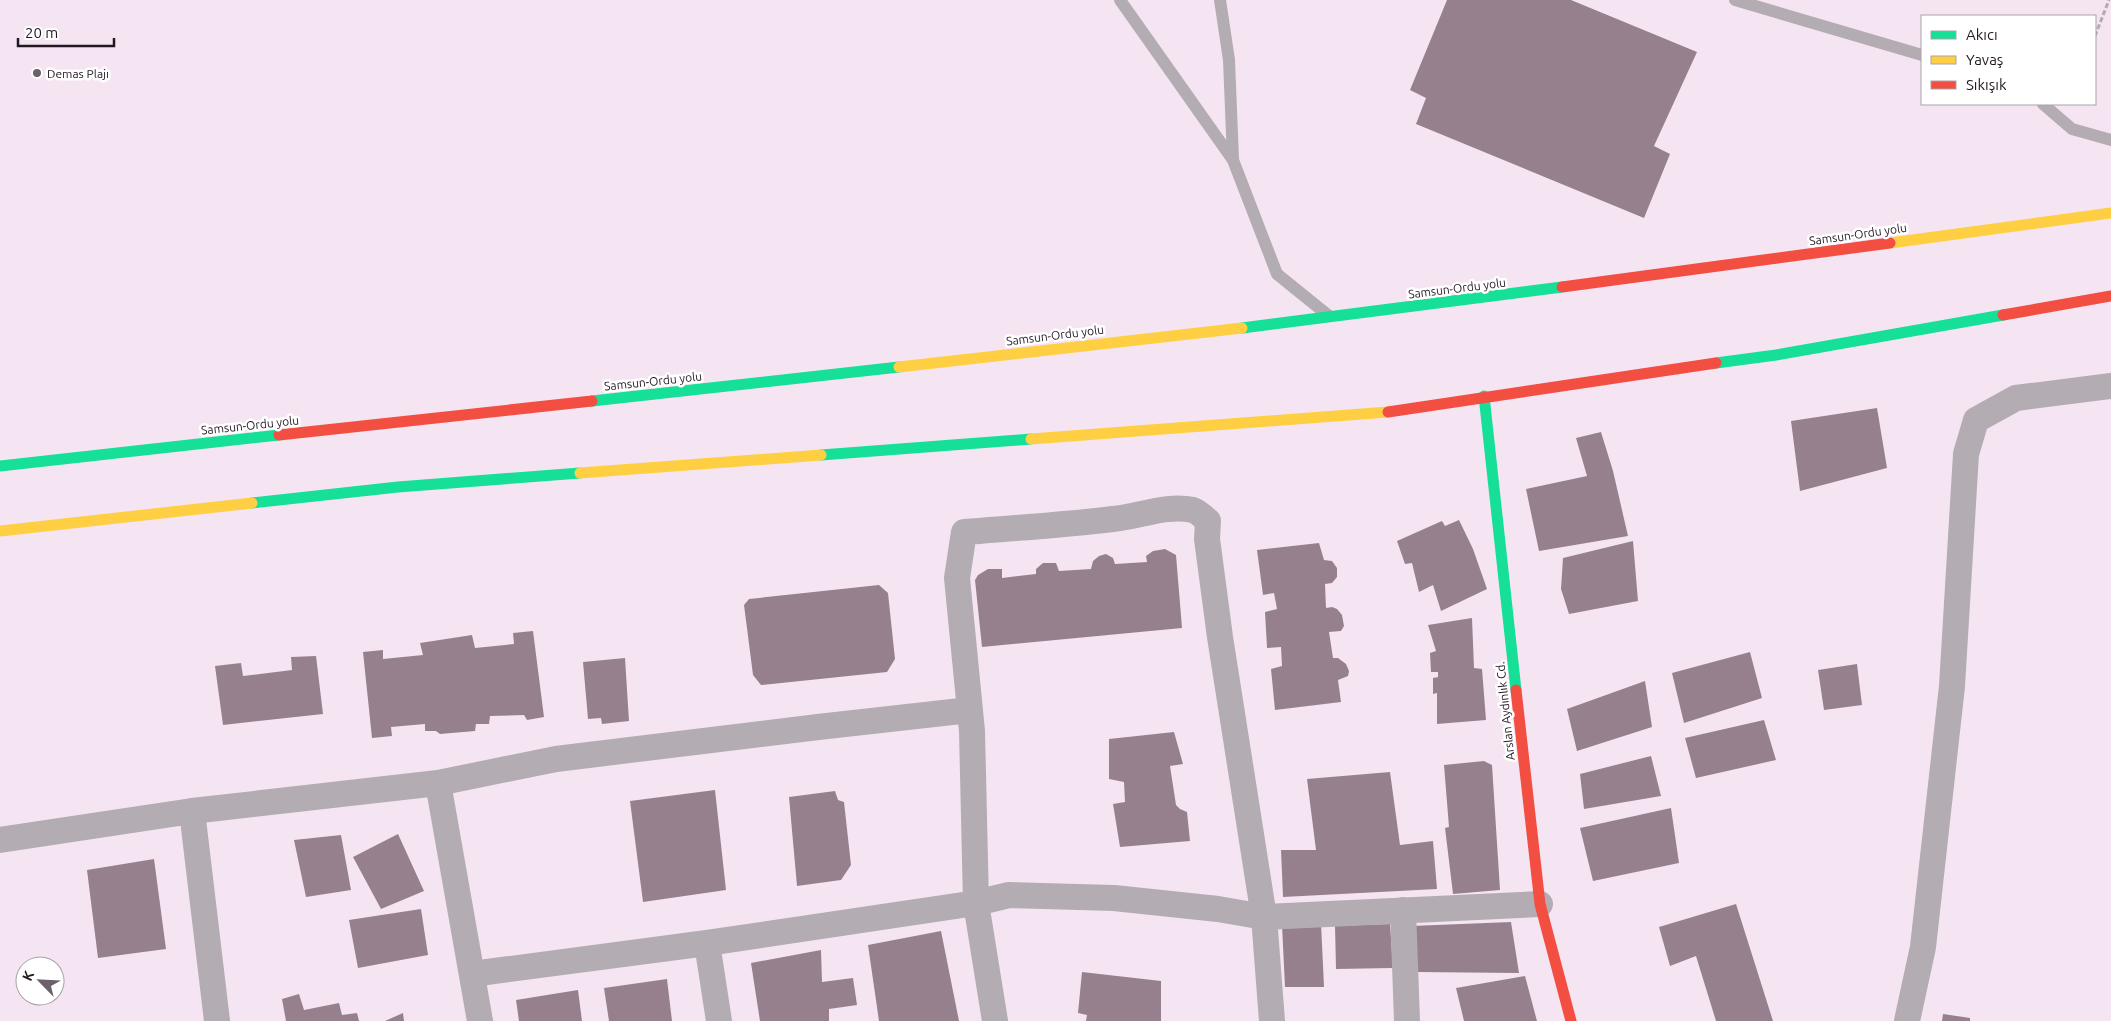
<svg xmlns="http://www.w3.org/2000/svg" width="2111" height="1021" font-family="Ubuntu,sans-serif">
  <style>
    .building { fill: #96808e }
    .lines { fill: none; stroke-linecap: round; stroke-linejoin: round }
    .path { stroke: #b3aab2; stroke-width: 3; stroke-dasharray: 5 2.5; stroke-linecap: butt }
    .lane { stroke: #b3adb3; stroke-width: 12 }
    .street { stroke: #b3adb3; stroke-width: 26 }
    .fast { stroke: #16e098; stroke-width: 11 }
    .slow { stroke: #ffcf43; stroke-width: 11 }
    .jam { stroke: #f24e42; stroke-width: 11 }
    .poi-dot { fill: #6c606a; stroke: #fff; stroke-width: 2 }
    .labels { text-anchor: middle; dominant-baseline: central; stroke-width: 5; stroke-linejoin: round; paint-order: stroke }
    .poi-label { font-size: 12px; fill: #221821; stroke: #fff; text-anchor: start }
    .street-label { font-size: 12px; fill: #221821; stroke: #fff }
  </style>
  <rect width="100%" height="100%" fill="#f5e5f3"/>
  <!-- building -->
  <path class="building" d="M 1447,0 L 1571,0 L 1697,52 L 1654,146 L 1670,154 L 1644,218 L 1416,124 L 1426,98 L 1410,90 Z
    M 1877,408 L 1887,468 L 1800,491 L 1791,421 Z
    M 1601,432 L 1613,471 L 1628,536 L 1539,551 L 1526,489 L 1587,476 L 1576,438 Z
    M 1459,520 L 1473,549 L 1487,589 L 1441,611 L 1433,585 L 1419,592 L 1412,563 L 1405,564 L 1397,541 L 1442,521 L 1445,526 Z
    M 1633,541 L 1638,601 L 1569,614 L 1561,589 L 1563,558 Z
    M 1319,543 L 1324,560 L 1332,561 L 1337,568 L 1337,577 L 1332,583 L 1325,584 L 1326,608 L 1332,607 L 1337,609 L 1342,615 L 1344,626 L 1341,631 L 1329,632 L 1333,658 L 1338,658 L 1346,664 L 1349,671 L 1348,676 L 1338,680 L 1341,702 L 1275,710 L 1271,669 L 1282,666 L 1281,647 L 1267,648 L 1265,612 L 1277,609 L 1274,593 L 1263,595 L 1257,550 Z
    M 1165,549 L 1176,555 L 1182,628 L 982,647 L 975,580 L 978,575 L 988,569 L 1002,569 L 1002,578 L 1036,574 L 1036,569 L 1043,563 L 1056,563 L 1059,571 L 1091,569 L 1093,561 L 1099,556 L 1106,554 L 1113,558 L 1115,564 L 1147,562 L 1146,556 L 1153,551 Z
    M 879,585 L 888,593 L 895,659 L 887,672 L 761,685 L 753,675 L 744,605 L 749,599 Z
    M 1472,618 L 1474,668 L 1482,669 L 1486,720 L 1437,724 L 1437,693 L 1433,694 L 1433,678 L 1438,677 L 1438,672 L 1431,672 L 1430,653 L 1436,651 L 1428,625 Z
    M 533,631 L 544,717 L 527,720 L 524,715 L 490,716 L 489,724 L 476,724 L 475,731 L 440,734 L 436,731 L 425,731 L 425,724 L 391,727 L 392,736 L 372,738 L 363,652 L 383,650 L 383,659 L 423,655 L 420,643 L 472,635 L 475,648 L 514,644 L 513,633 Z
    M 1750,652 L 1762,698 L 1684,723 L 1672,673 Z
    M 316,656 L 323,714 L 223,725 L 215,666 L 241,663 L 243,676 L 292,670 L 291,657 Z
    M 625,658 L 629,721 L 602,724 L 601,718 L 588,719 L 583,662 Z
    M 1857,664 L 1862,705 L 1824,710 L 1818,670 Z
    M 1645,681 L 1652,727 L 1577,751 L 1567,709 Z
    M 1764,720 L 1776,760 L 1696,778 L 1685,738 Z
    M 1174,732 L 1183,764 L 1170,766 L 1176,805 L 1180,809 L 1187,812 L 1190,841 L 1120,847 L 1113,804 L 1125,802 L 1124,782 L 1109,779 L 1109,739 Z
    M 1651,756 L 1661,796 L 1584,809 L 1580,774 Z
    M 1484,761 L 1492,765 L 1500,890 L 1453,894 L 1445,828 L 1449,827 L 1444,765 Z
    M 1390,772 L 1400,845 L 1433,841 L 1437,889 L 1283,897 L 1281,850 L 1316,850 L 1307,779 Z
    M 715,790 L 726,890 L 643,902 L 630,801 Z
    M 835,791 L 838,800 L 844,802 L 851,865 L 841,880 L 797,886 L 789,797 Z
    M 1671,808 L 1679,863 L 1593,881 L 1580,828 Z
    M 398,834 L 424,891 L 381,909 L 353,857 Z
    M 341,835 L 351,890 L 306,897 L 294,840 Z
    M 154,859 L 166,949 L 98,958 L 87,870 Z
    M 1736,904 L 1773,1021 L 1716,1021 L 1696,956 L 1670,966 L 1659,927 Z
    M 421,909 L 428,955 L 358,968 L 349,920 Z
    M 1511,922 L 1519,973 L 1416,972 L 1411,926 Z
    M 1321,923 L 1324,987 L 1285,987 L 1282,925 Z
    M 1390,924 L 1393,968 L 1336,969 L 1335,926 Z
    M 941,931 L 959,1021 L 879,1021 L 868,945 Z
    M 821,950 L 822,982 L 853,978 L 857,1005 L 829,1009 L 829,1021 L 760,1021 L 751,963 Z
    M 1082,972 L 1161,981 L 1161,1021 L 1086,1021 L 1087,1015 L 1078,1013 Z
    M 1525,976 L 1537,1021 L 1464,1021 L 1456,988 Z
    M 667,979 L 672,1021 L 609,1021 L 604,988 Z
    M 578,990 L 582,1021 L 519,1021 L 516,1000 Z
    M 299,994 L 304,1010 L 339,1003 L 342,1015 L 357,1013 L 359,1021 L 286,1021 L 282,999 Z
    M 403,1013 L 404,1021 L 385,1021 Z
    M 1943,1014 L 1970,1018 L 1970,1021 L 1942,1021 Z"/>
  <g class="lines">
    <!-- path -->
    <path class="path" d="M 2095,36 L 2109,0"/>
    <!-- lane -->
    <path class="lane" d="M 1120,0 L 1233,160 L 1277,274 L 1329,316
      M 1220,0 L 1229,60 L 1233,159
      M 1735,0 L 1922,55
      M 2043,104 L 2072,129 L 2111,140"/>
    <!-- street -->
    <path class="street" d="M 438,783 L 480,1021
      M 192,811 L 217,1021
      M 0,840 L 192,811 L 438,783 L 556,759 L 818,727 L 970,710
      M 1403,910 L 1407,1021
      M 707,943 L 719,1021
      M 472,974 L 707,943 L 976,903 L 1009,895 L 1114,898 L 1218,909 L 1264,917 L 1540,904
      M 995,1021 L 976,903 L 972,731 L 957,578 L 964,532 C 1014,528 1064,525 1113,519 C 1139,517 1166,504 1193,510 C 1199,512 1203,517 1208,521 L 1207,539 L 1220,637 L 1264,917 L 1272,1021
      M 1907,1021 L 1923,947 L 1952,686 L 1966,454 L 1976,420 L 2016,398 L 2111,386"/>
    <!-- fast -->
    <path class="fast" d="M 1242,328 L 1562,287
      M 1716,363 L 1776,355 L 2003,315
      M 1484,396 L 1516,690
      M 592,401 L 899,367
      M 821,455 L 1031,439
      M 0,466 L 279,435
      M 252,503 L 398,487 L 580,473"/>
    <!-- slow -->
    <path class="slow" d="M 1890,243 L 2111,213
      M 899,367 L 1242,328
      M 1031,439 L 1388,412
      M 580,473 L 821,455
      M 0,531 L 252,503"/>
    <!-- jam -->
    <path class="jam" d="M 1562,287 L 1890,243
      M 2003,315 L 2111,296
      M 1388,412 L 1716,363
      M 279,435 L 592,401
      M 1516,690 L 1540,904 L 1571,1021"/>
  </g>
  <!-- markers -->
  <circle class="poi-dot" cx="37" cy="73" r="5"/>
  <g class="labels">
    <!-- poi labels -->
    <g class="poi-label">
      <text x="47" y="73">Demas Plajı</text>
    </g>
    <!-- street labels -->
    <g class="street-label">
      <text transform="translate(1858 234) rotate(-8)">Samsun-Ordu yolu</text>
      <text transform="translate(1457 288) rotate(-7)">Samsun-Ordu yolu</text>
      <text transform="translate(1055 335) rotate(-7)">Samsun-Ordu yolu</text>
      <text transform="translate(653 381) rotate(-6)">Samsun-Ordu yolu</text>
      <text transform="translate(250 425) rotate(-6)">Samsun-Ordu yolu</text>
      <text transform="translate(1505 711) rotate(-96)">Arslan Aydınlık Cd.</text>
    </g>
  </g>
  <!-- legend -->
  <rect x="1921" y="15" width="175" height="90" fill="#ffffff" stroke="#a7a3a6"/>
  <rect x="1931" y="31" width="25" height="8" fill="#16e098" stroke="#a7a3a6"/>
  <text x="1966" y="40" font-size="15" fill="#221821">Akıcı</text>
  <rect x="1931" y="56" width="25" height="8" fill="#ffcf43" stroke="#a7a3a6"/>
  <text x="1966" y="65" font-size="15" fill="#221821">Yavaş</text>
  <rect x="1931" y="81" width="25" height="8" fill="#f24e42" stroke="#a7a3a6"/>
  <text x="1966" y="90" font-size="15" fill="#221821">Sıkışık</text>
  <!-- north arrow -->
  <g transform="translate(40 981) rotate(294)"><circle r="24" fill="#ffffff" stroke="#a7a3a6"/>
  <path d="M0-4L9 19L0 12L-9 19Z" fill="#6c606a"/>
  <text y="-8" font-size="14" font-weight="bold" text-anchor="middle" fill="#221821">K</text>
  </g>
  <!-- scale -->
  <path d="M18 38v8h96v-8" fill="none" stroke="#221821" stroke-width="2.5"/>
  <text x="25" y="38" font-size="15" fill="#221821" stroke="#ffffff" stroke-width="4" paint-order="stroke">20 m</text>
</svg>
